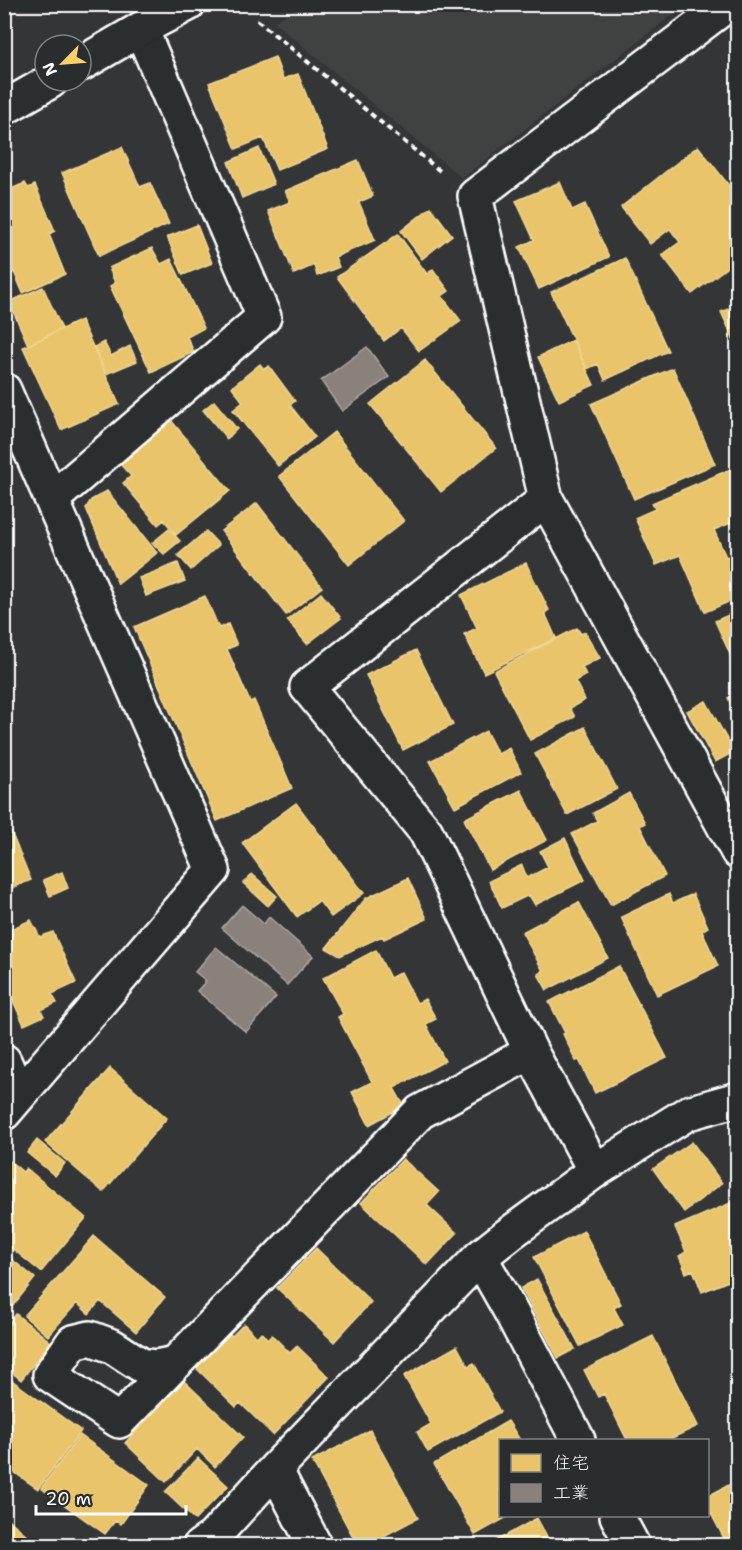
<svg xmlns="http://www.w3.org/2000/svg" width="742" height="1550" font-family="'Shantell Sans','Klee One',sans-serif">
  <style>
    .built { fill: #404243 }
    .homes { fill: #e9c46a; stroke: #f0d697; stroke-width: 1.5 }
    .industry { fill: #8a817c; stroke: #ada7a3; stroke-width: 1.5 }
    .lines { fill: none; stroke-linecap: round; stroke-linejoin: round }
    .minor-casing { stroke: #fff; stroke-width: 38 }
    .tertiary-casing { stroke: #fff; stroke-width: 38 }
    .path { stroke: #fff; stroke-width: 4; stroke-dasharray: 6 4.5; stroke-linecap: butt }
    .minor { stroke: #2a2d2e; stroke-width: 33 }
    .tertiary { stroke: #2a2d2e; stroke-width: 33 }
  </style>
  <rect width="100%" height="100%" fill="#333536"/>
  <filter id="ink" filterUnits="userSpaceOnUse"><feTurbulence type="fractalNoise" baseFrequency=".0167" numOctaves="2"/><feDisplacementMap in="SourceGraphic" scale="12" xChannelSelector="R" yChannelSelector="G"/><feConvolveMatrix kernelMatrix="1 2 1 2 8 2 1 2 1" color-interpolation-filters="sRGB"/></filter>
  <g filter="url(#ink)">
    <!-- built -->
    <path class="built" d="M 302,4 L 685,4 L 685,5 L 462,178 L 274,22 Z"/>
    <!-- homes -->
    <path class="homes" d="M 275,57 L 283,79 L 298,74 L 328,149 L 277,170 L 263,138 L 236,149 L 209,83 Z
      M 698,146 L 738,197 L 738,259 L 692,294 L 662,255 L 680,242 L 670,229 L 650,244 L 621,207 Z
      M 122,147 L 140,187 L 150,183 L 169,224 L 99,256 L 62,173 Z
      M 259,148 L 274,184 L 242,198 L 228,162 Z
      M 358,160 L 373,196 L 359,202 L 375,240 L 335,257 L 339,267 L 317,276 L 314,265 L 294,274 L 268,211 L 290,202 L 285,191 Z
      M 560,182 L 572,210 L 585,204 L 609,257 L 539,289 L 519,247 L 534,240 L 516,201 Z
      M 25,183 L 28,188 L 35,185 L 55,231 L 49,234 L 65,274 L 23,293 L 14,272 L 4,277 L 4,192 Z
      M 431,207 L 452,235 L 422,259 L 401,231 Z
      M 197,225 L 212,263 L 183,275 L 167,237 Z
      M 398,234 L 427,274 L 433,269 L 449,291 L 442,296 L 461,321 L 419,351 L 401,328 L 384,341 L 337,277 Z
      M 152,248 L 161,264 L 171,259 L 204,328 L 187,337 L 194,352 L 151,372 L 110,286 L 115,283 L 109,268 Z
      M 625,258 L 668,351 L 605,380 L 598,364 L 587,369 L 551,292 Z
      M 43,287 L 62,329 L 28,345 L 9,302 Z
      M 738,305 L 738,349 L 721,312 Z
      M 81,320 L 119,404 L 61,430 L 23,347 Z
      M 573,340 L 594,385 L 559,401 L 538,357 Z
      M 104,342 L 111,356 L 130,346 L 137,361 L 106,374 L 94,347 Z
      M 425,360 L 496,448 L 441,492 L 370,404 Z
      M 260,364 L 264,369 L 269,366 L 295,401 L 290,405 L 315,437 L 278,466 L 233,410 L 243,402 L 232,387 Z
      M 673,368 L 715,464 L 634,499 L 591,404 Z
      M 214,401 L 237,429 L 227,439 L 203,410 Z
      M 170,419 L 230,491 L 176,535 L 164,520 L 158,525 L 123,483 L 131,476 L 120,464 Z
      M 334,432 L 404,521 L 349,565 L 279,476 Z
      M 738,466 L 738,520 L 714,530 L 726,557 L 738,552 L 738,598 L 705,612 L 680,555 L 656,565 L 635,518 L 655,509 L 652,503 Z
      M 107,491 L 157,553 L 118,584 L 86,508 L 91,500 Z
      M 257,503 L 322,587 L 286,615 L 221,531 Z
      M 169,529 L 180,541 L 164,554 L 152,543 Z
      M 206,531 L 219,545 L 191,570 L 178,555 Z
      M 178,563 L 185,581 L 146,596 L 139,578 Z
      M 526,563 L 549,610 L 545,613 L 556,638 L 484,673 L 464,634 L 477,628 L 461,595 Z
      M 321,593 L 341,618 L 307,644 L 287,620 Z
      M 205,596 L 219,628 L 228,624 L 237,645 L 227,649 L 250,702 L 254,700 L 292,788 L 217,821 L 134,627 Z
      M 738,611 L 738,672 L 715,621 Z
      M 577,628 L 581,634 L 585,632 L 600,658 L 582,667 L 586,675 L 575,681 L 585,700 L 570,708 L 575,717 L 530,740 L 494,671 Z
      M 416,650 L 453,725 L 403,750 L 366,675 Z
      M 738,694 L 738,719 L 728,698 Z
      M 706,701 L 734,752 L 715,762 L 687,711 Z
      M 585,727 L 617,789 L 567,815 L 535,754 Z
      M 486,731 L 498,754 L 509,748 L 521,772 L 455,807 L 430,761 Z
      M 521,790 L 547,840 L 490,870 L 464,819 Z
      M 629,793 L 645,823 L 640,826 L 665,876 L 611,905 L 572,834 L 597,821 L 593,813 Z
      M 4,798 L 10,812 L 4,815 Z
      M 296,803 L 364,893 L 331,917 L 319,901 L 297,917 L 242,843 Z
      M 4,815 L 31,880 L 4,891 Z
      M 565,838 L 585,880 L 535,905 L 529,895 L 502,908 L 489,881 L 522,865 L 527,878 L 548,867 L 540,851 Z
      M 62,872 L 68,888 L 50,896 L 43,880 Z
      M 252,874 L 277,896 L 268,906 L 243,883 Z
      M 408,878 L 427,919 L 384,939 L 382,936 L 340,956 L 326,948 L 366,898 Z
      M 669,894 L 673,903 L 693,894 L 708,927 L 702,931 L 718,966 L 657,995 L 621,917 Z
      M 579,902 L 608,958 L 547,990 L 538,974 L 543,971 L 522,932 Z
      M 31,920 L 40,937 L 53,932 L 76,983 L 52,994 L 57,1003 L 41,1010 L 44,1016 L 24,1025 L 4,981 L 4,932 Z
      M 376,950 L 390,978 L 401,972 L 417,1003 L 425,999 L 436,1019 L 426,1024 L 445,1061 L 394,1088 L 404,1106 L 369,1125 L 352,1092 L 372,1082 L 338,1017 L 343,1014 L 323,978 Z
      M 619,966 L 667,1058 L 595,1093 L 579,1060 L 576,1061 L 563,1034 L 565,1033 L 549,1002 Z
      M 110,1068 L 167,1118 L 103,1192 L 45,1142 Z
      M 37,1140 L 65,1163 L 55,1176 L 27,1153 Z
      M 692,1142 L 722,1183 L 684,1212 L 653,1169 Z
      M 403,1159 L 439,1192 L 427,1205 L 457,1233 L 427,1265 L 361,1203 Z
      M 10,1161 L 23,1172 L 26,1168 L 86,1218 L 41,1272 L 4,1242 L 4,1168 Z
      M 733,1202 L 738,1213 L 738,1277 L 702,1292 L 693,1270 L 686,1273 L 679,1256 L 686,1252 L 675,1227 Z
      M 584,1231 L 621,1304 L 614,1308 L 623,1325 L 580,1346 L 534,1257 Z
      M 94,1236 L 165,1297 L 136,1332 L 100,1301 L 89,1314 L 77,1303 L 48,1336 L 24,1316 Z
      M 316,1248 L 371,1302 L 334,1342 L 277,1288 Z
      M 4,1253 L 35,1278 L 7,1313 L 4,1312 Z
      M 537,1279 L 575,1349 L 558,1358 L 521,1288 Z
      M 16,1314 L 51,1342 L 21,1380 L 4,1366 L 4,1329 Z
      M 244,1324 L 257,1337 L 261,1332 L 268,1339 L 272,1335 L 290,1353 L 297,1346 L 329,1377 L 273,1435 L 240,1403 L 236,1407 L 192,1364 L 226,1330 L 232,1336 Z
      M 653,1336 L 698,1426 L 668,1440 L 627,1440 L 604,1394 L 598,1397 L 584,1370 Z
      M 457,1346 L 468,1366 L 474,1363 L 500,1412 L 428,1452 L 417,1432 L 431,1424 L 404,1376 Z
      M 9,1378 L 81,1431 L 38,1489 L 4,1465 L 4,1384 Z
      M 184,1381 L 243,1437 L 215,1467 L 197,1449 L 166,1482 L 125,1443 Z
      M 508,1421 L 520,1440 L 500,1440 L 500,1516 L 509,1516 L 475,1535 L 434,1464 Z
      M 370,1430 L 418,1518 L 365,1546 L 358,1546 L 312,1461 Z
      M 80,1435 L 149,1485 L 121,1524 L 115,1521 L 105,1534 L 41,1488 Z
      M 198,1458 L 228,1486 L 195,1520 L 165,1492 Z
      M 738,1480 L 738,1546 L 728,1546 L 708,1508 L 708,1496 Z
      M 4,1516 L 27,1535 L 17,1546 L 4,1546 Z
      M 537,1518 L 552,1546 L 487,1546 Z"/>
    <!-- industry -->
    <path class="industry" d="M 367,347 L 389,377 L 342,411 L 321,381 Z
      M 242,905 L 264,924 L 269,917 L 313,956 L 287,985 L 222,928 Z
      M 216,947 L 276,997 L 246,1032 L 197,991 L 206,981 L 195,972 Z"/>
    <g class="lines">
      <!-- minor casing -->
      <g class="minor-casing">
        <path id="minor" d="M 728,4 L 475,196 L 546,499 L 738,852
          M 4,390 L 213,870 L 4,1113
          M 52,499 L 264,317 L 141,29
          M 546,499 L 307,687 L 426,832 L 531,1052 L 595,1171
          M 4,1061 L 19,1095
          M 480,1257 L 511,1312 L 578,1440
          M 176,1363 L 156,1367 L 141,1365 L 112,1346 L 90,1338 L 73,1342 L 50,1375 L 119,1421 L 420,1112 L 531,1052
          M 275,1469 L 315,1546
          M 617,1516 L 633,1546
          M 200,1546 L 213,1537 L 275,1469 L 480,1257 L 509,1234 L 595,1171 L 688,1113 L 738,1099"/>
      </g>
      <!-- tertiary casing -->
      <g class="tertiary-casing">
        <path id="tertiary" d="M 81,64 L 141,29 L 188,4
          M 4,108 L 51,81"/>
      </g>
      <!-- path -->
      <path class="path" d="M 257,20 L 440,171"/>
      <!-- minor -->
      <use href="#minor" class="minor"/>
      <!-- tertiary -->
      <use href="#tertiary" class="tertiary"/>
    </g>
  </g>
  <!-- margin -->
  <rect width="742" height="1550" fill="none" stroke="#2a2d2e" stroke-width="24"/>
  <rect x="12" y="12" width="718" height="1526" fill="none" stroke="#fff" stroke-width="2" filter="url(#ink)"/>
  <!-- legend -->
  <rect x="499" y="1439" width="210" height="78" fill="#2a2d2e" stroke="#7f8182" stroke-width="1.5"/>
  <rect x="511" y="1454" width="30" height="18" fill="#e9c46a" stroke="#7f8182" stroke-width="1.5"/>
  <text x="553" y="1469" font-size="18" fill="#ffffff">住宅</text>
  <rect x="511" y="1484" width="30" height="18" fill="#8a817c" stroke="#7f8182" stroke-width="1.5"/>
  <text x="553" y="1499" font-size="18" fill="#ffffff">工業</text>
  <!-- north arrow -->
  <g transform="translate(63 63) rotate(245)"><circle r="28" fill="#2a2d2e" stroke="#7f8182" stroke-width="1.5"/>
  <path d="M0-4.5L10 22L0 15L-10 22Z" fill="#ffd166"/>
  <text y="-9" font-size="16" font-weight="bold" text-anchor="middle" fill="#ffffff">N</text>
  </g>
  <!-- scale -->
  <path d="M36 1505v9h150v-9" fill="none" stroke="#ffffff" stroke-width="3"/>
  <text x="45" y="1505" font-size="18" fill="#ffffff" stroke="#2a2d2e" stroke-width="4.5" paint-order="stroke">20 m</text>
</svg>
